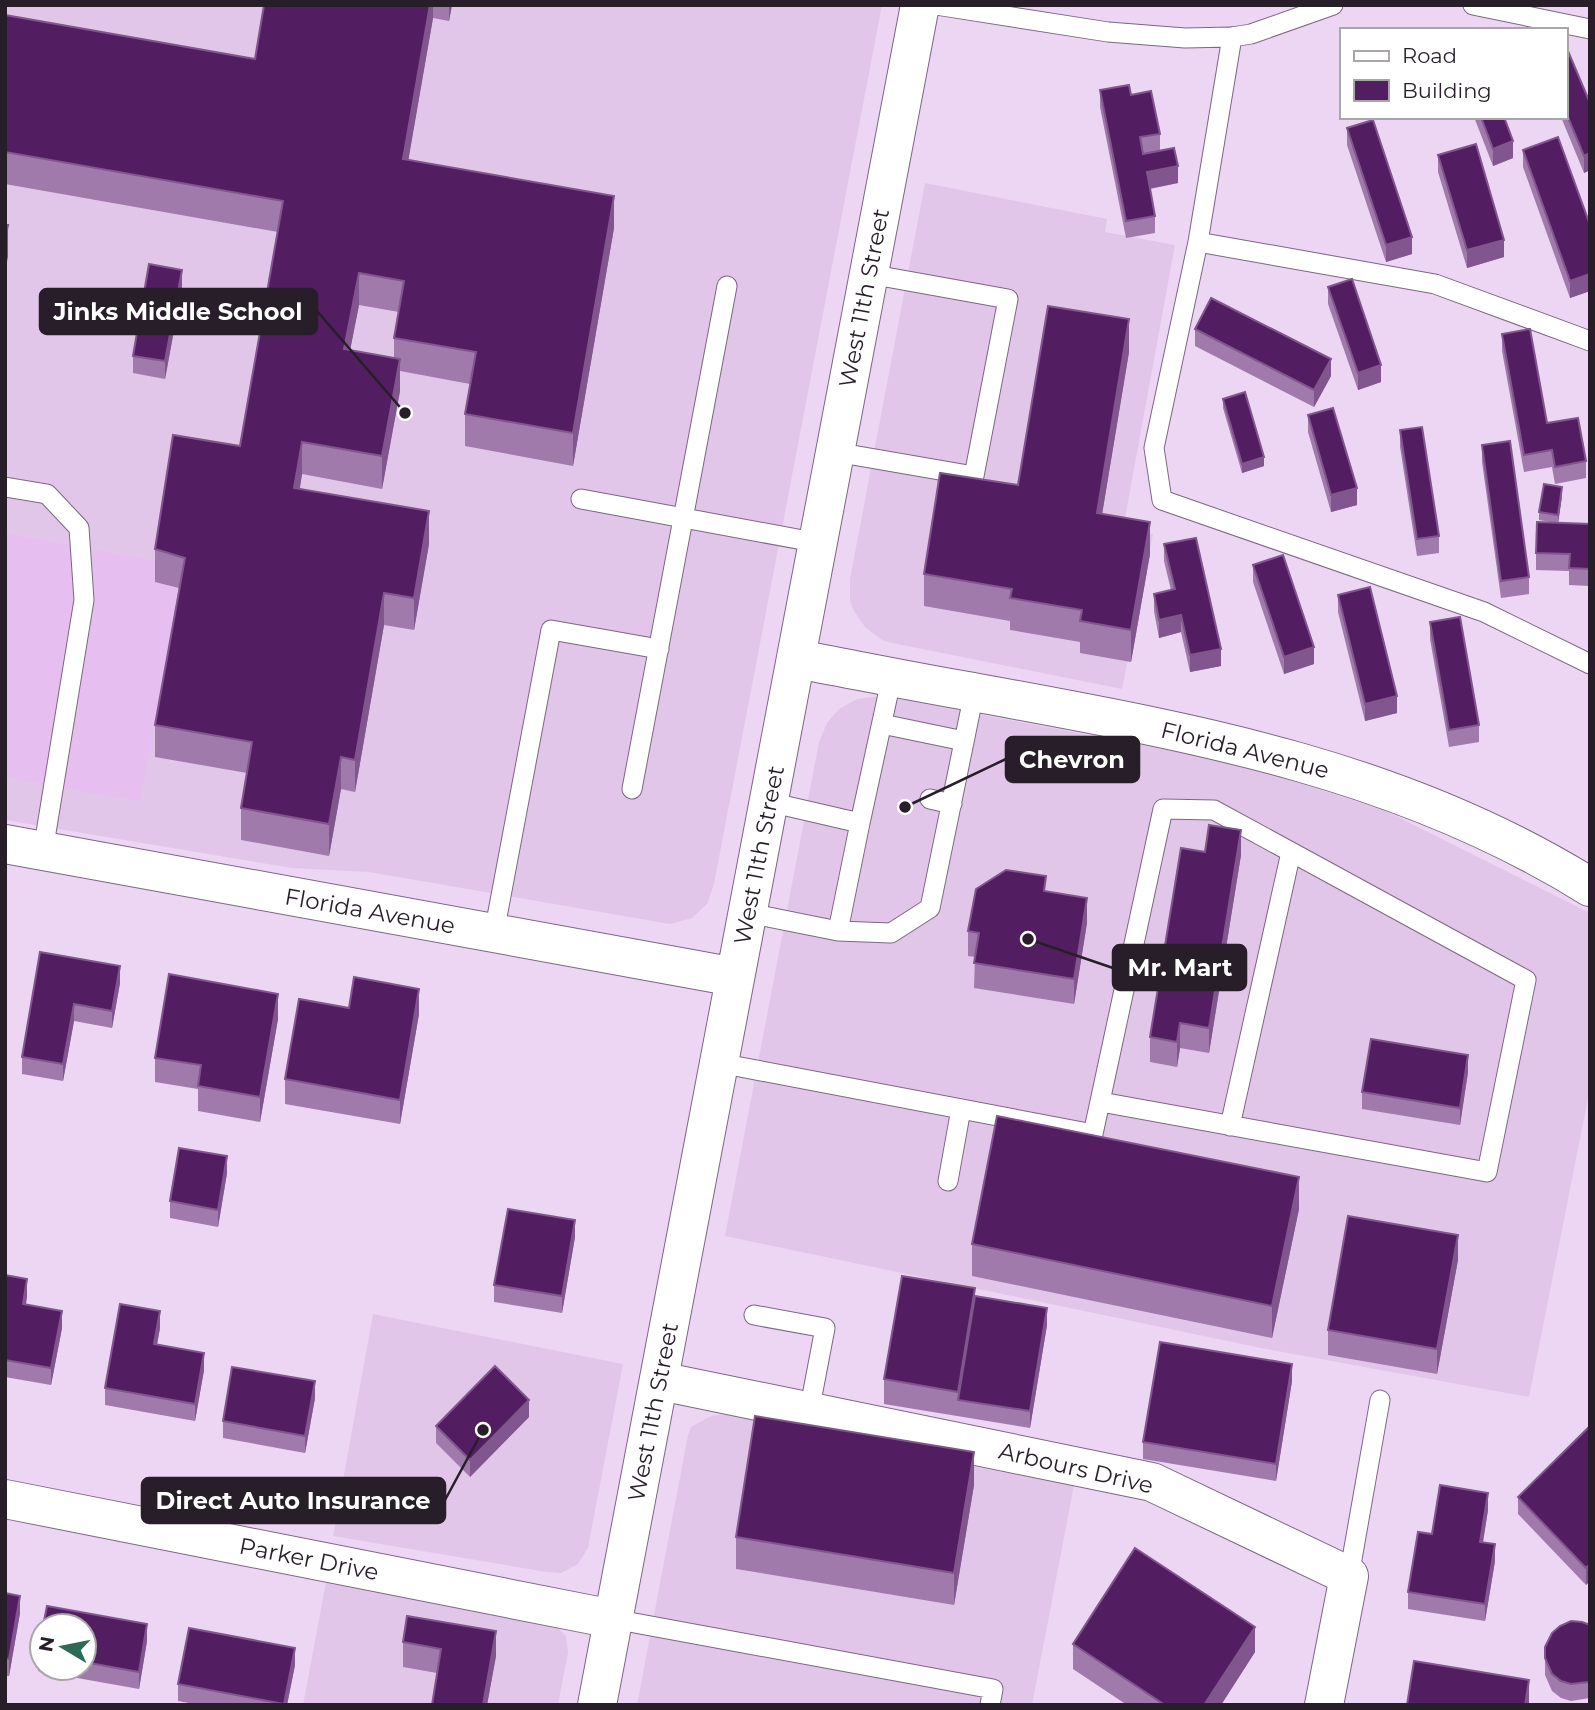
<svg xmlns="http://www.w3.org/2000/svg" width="1595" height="1710" font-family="Montserrat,sans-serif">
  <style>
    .built { fill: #e2c6e9 }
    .pitch { fill: #e6bff0 }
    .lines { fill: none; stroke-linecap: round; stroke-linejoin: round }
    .lane-casing { stroke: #7c6782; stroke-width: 21 }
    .street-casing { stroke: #7c6782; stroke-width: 40 }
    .secondary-casing { stroke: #7c6782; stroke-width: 40 }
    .lane { stroke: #fff; stroke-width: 19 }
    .street { stroke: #fff; stroke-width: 38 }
    .secondary { stroke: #fff; stroke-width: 38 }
    .wall { fill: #a07aaa; fill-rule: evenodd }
    .shaded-wall { fill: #81558d }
    .building { fill: #531e61; stroke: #81558d; stroke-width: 2 }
    .labels { text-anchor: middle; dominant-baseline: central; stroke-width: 7; stroke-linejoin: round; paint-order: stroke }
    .street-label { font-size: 23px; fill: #271e29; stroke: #fff }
    .leader { fill: none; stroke: #271e29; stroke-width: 2.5 }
    .callout-dot { fill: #271e29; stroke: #fff; stroke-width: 2.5 }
    .callout { fill: #271e29; stroke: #271e29; stroke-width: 2.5 }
    .callout-label { font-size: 24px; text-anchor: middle; font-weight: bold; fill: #fff }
  </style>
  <rect width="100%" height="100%" fill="#edd5f4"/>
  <!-- built -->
  <path class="built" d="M 5,5 L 882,5 L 714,884 L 707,904 L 692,918 L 670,924 L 369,872 L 292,868 L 5,820 Z
    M 925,183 L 1107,219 L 1105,232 L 1175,245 L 1123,529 L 1153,534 L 1122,689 L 892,643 L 882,640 L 865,627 L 854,611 L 850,601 L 850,579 Z
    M 883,696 L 1188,754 L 1284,778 L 1386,811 L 1590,913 L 1590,1088 L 1529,1397 L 1261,1348 L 725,1236 L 819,742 L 827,723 L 839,709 L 857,699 Z
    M 373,1314 L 623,1364 L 588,1548 L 578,1564 L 561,1573 L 547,1572 L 333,1536 Z
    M 726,1414 L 985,1469 L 1074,1485 L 1032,1705 L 637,1705 L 688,1435 L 691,1427 L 711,1416 Z
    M 327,1577 L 557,1627 L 566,1636 L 568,1653 L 558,1705 L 303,1705 Z"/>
  <!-- pitch -->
  <path class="pitch" d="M 5,533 L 183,566 L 140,802 L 5,777 Z"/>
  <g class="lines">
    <!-- lane casing -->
    <g class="lane-casing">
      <path id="lane" d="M 936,5 L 1108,32 L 1185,38 L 1232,37 L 1251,34 L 1333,5
        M 1473,5 L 1590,29
        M 1232,37 L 1198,242 L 1154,448 L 1162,500 L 1484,612 L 1590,664
        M 1198,242 L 1435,284 L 1590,341
        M 835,452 L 974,476 L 1008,299 L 869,274
        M 5,487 L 47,494 L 79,528 L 84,600 L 43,851
        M 581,499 L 819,543
        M 882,724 L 964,741
        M 632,789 L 727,286
        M 930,799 L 952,804
        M 860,823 L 892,676
        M 748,913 L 838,931 L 860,823 L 769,802
        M 838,931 L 891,933 L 930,908 L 974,693
        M 494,933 L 551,630 L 659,649
        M 719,1063 L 1093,1134 L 1163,809 L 1214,810 L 1526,980 L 1487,1172 L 1101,1102
        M 1230,1126 L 1291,852
        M 948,1181 L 961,1109
        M 754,1315 L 825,1328 L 809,1412
        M 1349,1576 L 1380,1400
        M 613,1619 L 993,1689 L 990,1705"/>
    </g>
    <!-- street casing -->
    <g class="street-casing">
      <path id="street" d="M 797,659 C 856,670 914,682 973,692 C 1190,732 1399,768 1590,887
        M 660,1381 L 1152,1482 L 1349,1576 L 1324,1705
        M 5,1499 L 613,1619"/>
    </g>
    <!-- secondary casing -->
    <g class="secondary-casing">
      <path id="secondary" d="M 5,844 L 735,977
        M 597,1705 L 920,5"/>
    </g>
    <!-- lane -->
    <use href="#lane" class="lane"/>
    <!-- street -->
    <use href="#street" class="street"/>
    <!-- secondary -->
    <use href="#secondary" class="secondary"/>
  </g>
  <!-- wall -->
  <path class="wall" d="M 264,5 L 452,5 L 449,21 L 433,18 L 408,160 L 614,228 L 573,466 L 465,446 L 465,414 L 470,384 L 400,371 L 400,391 L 382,489 L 302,474 L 300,489 L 429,544 L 414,630 L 384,625 L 355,792 L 341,789 L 329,856 L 241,840 L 241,808 L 247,773 L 155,757 L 155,725 L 179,588 L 155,582 L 155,549 L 240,446 L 278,232 L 5,184 L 5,15 L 255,59 ZM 359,305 L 399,312 L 394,338 L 394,358 L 350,350 Z
    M 1565,44 L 1590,103 L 1590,170 L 1584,173 L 1561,117 L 1565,117 Z
    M 1100,90 L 1131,95 L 1160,134 L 1160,151 L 1143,154 L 1178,183 L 1150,189 L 1155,216 L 1155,233 L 1126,238 L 1100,107 Z
    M 1474,117 L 1504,117 L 1513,158 L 1493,166 Z
    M 1347,128 L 1412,254 L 1386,262 L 1347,145 Z
    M 1523,150 L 1590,225 L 1590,291 L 1570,298 L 1523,167 Z
    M 1438,155 L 1504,257 L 1467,268 L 1438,172 Z
    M 182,287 L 165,379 L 133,373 L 133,356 Z
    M 1328,287 L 1381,382 L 1358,390 L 1328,304 Z
    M 1195,329 L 1331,376 L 1314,407 L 1195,346 Z
    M 1502,334 L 1547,423 L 1586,461 L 1586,478 L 1555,484 L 1552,467 L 1524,472 L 1502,351 Z
    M 1129,352 L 1102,514 L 1150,554 L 1131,662 L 1080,653 L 1080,642 L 1010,630 L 1010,621 L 924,606 L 924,574 L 1018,485 Z
    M 1223,399 L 1264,466 L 1242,473 L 1223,408 Z
    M 1308,415 L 1357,505 L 1331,512 L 1308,432 Z
    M 1400,430 L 1439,536 L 1439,553 L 1417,556 L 1400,447 Z
    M 1482,445 L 1529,577 L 1529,594 L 1501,598 L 1482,462 Z
    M 1562,496 L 1558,523 L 1590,524 L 1590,586 L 1569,585 L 1569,571 L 1536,570 L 1536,553 L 1550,522 L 1539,520 L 1539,512 Z
    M 1164,544 L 1221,666 L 1190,672 L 1181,632 L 1159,638 L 1154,611 L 1154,594 L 1171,590 L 1164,561 Z
    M 1253,565 L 1314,664 L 1284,674 L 1253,582 Z
    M 1338,595 L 1397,713 L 1365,721 L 1338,612 Z
    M 1430,622 L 1479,725 L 1479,742 L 1449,747 L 1430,639 Z
    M 1205,852 L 1241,855 L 1209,1053 L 1180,1048 L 1177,1067 L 1150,1062 L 1150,1037 Z
    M 1046,891 L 1087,923 L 1074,1004 L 974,988 L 975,957 L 968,956 L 968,931 Z
    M 40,952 L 120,983 L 112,1028 L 74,1021 L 63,1081 L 22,1074 L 22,1057 Z
    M 349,1008 L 419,1014 L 400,1124 L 285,1104 L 285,1079 Z
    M 278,1019 L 260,1122 L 198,1111 L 198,1089 L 155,1082 L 155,1058 Z
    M 1468,1072 L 1460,1125 L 1362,1109 L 1362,1092 Z
    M 227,1173 L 218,1227 L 170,1218 L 170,1201 Z
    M 1299,1209 L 1272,1338 L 972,1276 L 972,1244 Z
    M 575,1237 L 562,1313 L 494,1302 L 494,1285 Z
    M 1458,1260 L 1437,1374 L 1328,1355 L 1328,1330 Z
    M 5,1275 L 27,1296 L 26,1305 L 62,1328 L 51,1385 L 5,1377 Z
    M 1047,1325 L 1030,1428 L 884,1404 L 884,1379 Z
    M 160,1328 L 157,1344 L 204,1370 L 195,1421 L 105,1405 L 105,1388 Z
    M 1292,1381 L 1276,1481 L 1143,1459 L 1143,1442 Z
    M 315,1398 L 305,1453 L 223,1438 L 223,1421 Z
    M 529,1417 L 470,1477 L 436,1443 L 436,1426 Z
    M 1590,1426 L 1590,1581 L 1586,1585 L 1518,1514 L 1518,1497 Z
    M 974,1485 L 954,1605 L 736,1569 L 736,1537 Z
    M 1488,1510 L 1483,1543 L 1495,1561 L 1485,1621 L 1408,1609 L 1408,1592 L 1432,1534 Z
    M 5,1593 L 20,1613 L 9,1676 L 5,1676 Z
    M 1590,1625 L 1590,1698 L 1571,1701 L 1561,1698 L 1552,1691 L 1545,1675 L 1545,1647 Z
    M 84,1626 L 147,1641 L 139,1689 L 38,1671 L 38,1654 L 42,1632 L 42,1668 L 84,1668 Z
    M 403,1642 L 496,1656 L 487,1705 L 432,1705 L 437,1673 L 403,1667 Z
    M 1073,1644 L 1255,1652 L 1221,1705 L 1127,1705 L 1073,1669 Z
    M 295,1665 L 287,1705 L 200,1705 L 178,1701 L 178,1684 Z"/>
  <!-- shaded-wall -->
  <path class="shaded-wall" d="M 430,5 L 433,5 L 433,18 L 403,191 L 403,159 Z
    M 449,5 L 452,5 L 449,21 Z
    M 1513,141 L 1513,158 L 1493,166 L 1493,149 Z
    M 1590,153 L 1590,170 L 1584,173 L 1584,156 Z
    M 1178,166 L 1178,183 L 1147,189 L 1147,172 Z
    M 614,196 L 614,228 L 573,466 L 573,433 Z
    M 8,225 L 8,257 L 5,271 L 5,239 Z
    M 1412,237 L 1412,254 L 1386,262 L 1386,245 Z
    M 1504,240 L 1504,257 L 1467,268 L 1467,250 Z
    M 182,270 L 182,287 L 165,379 L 165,361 Z
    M 359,273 L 359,305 L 344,381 L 344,349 Z
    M 1590,274 L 1590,291 L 1570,298 L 1570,281 Z
    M 1129,319 L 1129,352 L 1097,545 L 1097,513 Z
    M 400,359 L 400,391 L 382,489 L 382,456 Z
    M 1331,359 L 1331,376 L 1314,407 L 1314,390 Z
    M 1381,365 L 1381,382 L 1358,390 L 1358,373 Z
    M 302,442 L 302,474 L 294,520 L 294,488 Z
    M 1264,457 L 1264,466 L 1242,473 L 1242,464 Z
    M 1562,487 L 1562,496 L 1558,524 L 1558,515 Z
    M 1357,488 L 1357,505 L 1331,512 L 1331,495 Z
    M 429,511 L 429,544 L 414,630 L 414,598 Z
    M 1150,522 L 1150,554 L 1131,662 L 1131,630 Z
    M 384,593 L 384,625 L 355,792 L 355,760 Z
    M 1181,615 L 1181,632 L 1159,638 L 1159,620 Z
    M 1314,647 L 1314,664 L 1284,674 L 1284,657 Z
    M 1221,649 L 1221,666 L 1190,672 L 1190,655 Z
    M 1397,696 L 1397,713 L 1365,721 L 1365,704 Z
    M 341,757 L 341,789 L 329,856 L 329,824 Z
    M 1241,830 L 1241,855 L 1209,1053 L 1209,1028 Z
    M 1087,898 L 1087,923 L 1074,1004 L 1074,979 Z
    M 120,966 L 120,983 L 112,1028 L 112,1011 Z
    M 419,989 L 419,1014 L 400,1124 L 400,1100 Z
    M 278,994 L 278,1019 L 260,1122 L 260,1097 Z
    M 74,1004 L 74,1021 L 63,1081 L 63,1064 Z
    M 1180,1023 L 1180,1048 L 1177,1067 L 1177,1042 Z
    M 1468,1055 L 1468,1072 L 1460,1125 L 1460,1108 Z
    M 227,1156 L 227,1173 L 218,1227 L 218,1210 Z
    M 1299,1177 L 1299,1209 L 1272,1338 L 1272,1306 Z
    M 575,1220 L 575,1237 L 562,1313 L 562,1296 Z
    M 1458,1235 L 1458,1260 L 1437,1374 L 1437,1349 Z
    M 27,1279 L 27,1296 L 23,1321 L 23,1304 Z
    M 975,1288 L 975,1313 L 958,1400 L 958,1392 Z
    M 1047,1308 L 1047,1325 L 1030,1428 L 1030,1411 Z
    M 62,1311 L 62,1328 L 51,1385 L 51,1368 Z
    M 160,1311 L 160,1328 L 154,1361 L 154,1344 Z
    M 204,1353 L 204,1370 L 195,1421 L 195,1404 Z
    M 1292,1364 L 1292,1381 L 1276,1481 L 1276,1464 Z
    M 315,1381 L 315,1398 L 305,1453 L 305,1436 Z
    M 529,1400 L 529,1417 L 470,1477 L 470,1460 Z
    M 974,1452 L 974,1485 L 954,1605 L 954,1573 Z
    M 1488,1493 L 1488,1510 L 1480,1559 L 1480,1542 Z
    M 1495,1544 L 1495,1561 L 1485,1621 L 1485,1604 Z
    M 1590,1564 L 1590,1581 L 1586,1585 L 1586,1568 Z
    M 20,1596 L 20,1613 L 9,1676 L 9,1659 Z
    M 147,1624 L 147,1641 L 139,1689 L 139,1672 Z
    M 1255,1627 L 1255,1652 L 1221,1705 L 1204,1705 Z
    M 496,1631 L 496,1656 L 487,1705 L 483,1705 Z
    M 295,1648 L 295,1665 L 287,1705 L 284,1705 Z
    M 1529,1680 L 1529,1705 L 1525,1705 Z
    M 1590,1681 L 1590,1698 L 1588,1699 L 1588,1682 Z"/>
  <!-- building -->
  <path class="building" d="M 264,5 L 430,5 L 403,159 L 614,196 L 573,433 L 465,414 L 476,352 L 394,338 L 404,281 L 359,273 L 344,349 L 400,359 L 382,456 L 302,442 L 294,488 L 429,511 L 414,598 L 384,593 L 355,760 L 341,757 L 329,824 L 241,808 L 252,742 L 155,725 L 185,558 L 155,549 L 173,435 L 240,446 L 283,201 L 5,152 L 5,15 L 255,59 Z
    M 1565,44 L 1590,103 L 1590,153 L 1584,156 L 1565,110 Z
    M 1129,85 L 1131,95 L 1151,91 L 1160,134 L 1140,137 L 1143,154 L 1174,148 L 1178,166 L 1147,172 L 1155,216 L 1126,221 L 1100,90 Z
    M 1481,117 L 1504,117 L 1513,141 L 1493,149 Z
    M 1373,120 L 1412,237 L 1386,245 L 1347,128 Z
    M 1558,137 L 1590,225 L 1590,274 L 1570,281 L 1523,150 Z
    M 1476,144 L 1504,240 L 1467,250 L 1438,155 Z
    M 5,225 L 8,225 L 5,239 Z
    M 149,264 L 182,270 L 165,361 L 133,356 Z
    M 1352,279 L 1381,365 L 1358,373 L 1328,287 Z
    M 1211,298 L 1331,359 L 1314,390 L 1195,329 Z
    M 1048,306 L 1129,319 L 1097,513 L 1150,522 L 1131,630 L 1080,621 L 1082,610 L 1010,598 L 1012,589 L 924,574 L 940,473 L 1018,485 Z
    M 1530,329 L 1547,423 L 1578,418 L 1586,461 L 1555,467 L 1552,450 L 1524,455 L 1502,334 Z
    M 1245,392 L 1264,457 L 1242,464 L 1223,399 Z
    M 1333,408 L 1357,488 L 1331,495 L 1308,415 Z
    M 1422,427 L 1439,536 L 1417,539 L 1400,430 Z
    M 1510,441 L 1529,577 L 1501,581 L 1482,445 Z
    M 1544,484 L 1562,487 L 1558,515 L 1539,512 Z
    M 1537,522 L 1590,524 L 1590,569 L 1569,568 L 1570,554 L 1536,553 Z
    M 1196,538 L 1221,649 L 1190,655 L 1181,615 L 1159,620 L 1154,594 L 1175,589 L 1164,544 Z
    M 1283,555 L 1314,647 L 1284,657 L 1253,565 Z
    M 1370,587 L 1397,696 L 1365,704 L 1338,595 Z
    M 1460,617 L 1479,725 L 1449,730 L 1430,622 Z
    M 1209,825 L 1241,830 L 1209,1028 L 1180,1023 L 1177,1042 L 1150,1037 L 1181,848 L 1205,852 Z
    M 1006,870 L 1046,876 L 1044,891 L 1087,898 L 1074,979 L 974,963 L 979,933 L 968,931 L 976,889 Z
    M 40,952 L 120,966 L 112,1011 L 74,1004 L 63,1064 L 22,1057 Z
    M 169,974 L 278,994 L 260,1097 L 198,1086 L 201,1065 L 155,1058 Z
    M 354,977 L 419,989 L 400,1100 L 285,1079 L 299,999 L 349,1008 Z
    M 1371,1039 L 1468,1055 L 1460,1108 L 1362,1092 Z
    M 997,1116 L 1299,1177 L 1272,1306 L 972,1244 Z
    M 179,1148 L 227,1156 L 218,1210 L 170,1201 Z
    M 508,1209 L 575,1220 L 562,1296 L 494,1285 Z
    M 1348,1216 L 1458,1235 L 1437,1349 L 1328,1330 Z
    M 5,1275 L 27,1279 L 23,1304 L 62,1311 L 51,1368 L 5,1360 Z
    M 902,1276 L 975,1288 L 958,1392 L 884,1379 Z
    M 975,1296 L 1047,1308 L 1030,1411 L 958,1400 Z
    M 120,1304 L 160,1311 L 154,1344 L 204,1353 L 195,1404 L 105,1388 Z
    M 1160,1342 L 1292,1364 L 1276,1464 L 1143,1442 Z
    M 495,1366 L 529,1400 L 470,1460 L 436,1426 Z
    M 232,1367 L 315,1381 L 305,1436 L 223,1421 Z
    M 755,1416 L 974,1452 L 954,1573 L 736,1537 Z
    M 1590,1426 L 1590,1564 L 1586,1568 L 1518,1497 Z
    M 1440,1485 L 1488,1493 L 1480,1542 L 1495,1544 L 1485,1604 L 1408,1592 L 1418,1532 L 1432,1534 Z
    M 1135,1548 L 1255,1627 L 1204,1705 L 1165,1705 L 1073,1644 Z
    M 5,1593 L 20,1596 L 9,1659 L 5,1659 Z
    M 47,1606 L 147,1624 L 139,1672 L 84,1662 L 84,1626 L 43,1626 Z
    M 407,1616 L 496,1631 L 483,1705 L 432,1705 L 441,1649 L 403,1642 Z
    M 1571,1621 L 1582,1622 L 1590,1625 L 1590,1681 L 1588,1682 L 1571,1684 L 1561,1681 L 1552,1674 L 1545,1658 L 1545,1647 L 1552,1633 L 1560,1626 Z
    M 189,1628 L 295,1648 L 284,1704 L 178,1684 Z
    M 42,1632 L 42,1655 L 38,1654 Z
    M 1414,1661 L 1529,1680 L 1525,1705 L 1407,1705 Z"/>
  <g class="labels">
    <!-- street labels -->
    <g class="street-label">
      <text transform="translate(864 298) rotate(-79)">West 11th Street</text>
      <text transform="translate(1245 750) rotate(14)">Florida Avenue</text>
      <text transform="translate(759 855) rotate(-79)">West 11th Street</text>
      <text transform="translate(370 911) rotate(10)">Florida Avenue</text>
      <text transform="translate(653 1412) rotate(-79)">West 11th Street</text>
      <text transform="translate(1076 1468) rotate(13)">Arbours Drive</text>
      <text transform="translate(309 1559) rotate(11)">Parker Drive</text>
    </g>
  </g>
  <!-- callouts -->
  <path class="leader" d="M405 413L317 311M905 807L1006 759M1028 939L1113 968M483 1430L445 1500"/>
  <g class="callout-dot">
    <circle cx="405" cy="413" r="7"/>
    <circle cx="905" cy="807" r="7"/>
    <circle cx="1028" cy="939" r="7"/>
    <circle cx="483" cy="1430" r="7"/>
  </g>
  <g class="callout">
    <rect x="40" y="289" width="277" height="45" rx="7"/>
    <rect x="1006" y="737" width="133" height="45" rx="7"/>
    <rect x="1113" y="945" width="133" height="45" rx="7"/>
    <rect x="142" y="1478" width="303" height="45" rx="7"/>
  </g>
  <g class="callout-label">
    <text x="178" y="320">Jinks Middle School</text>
    <text x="1072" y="768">Chevron</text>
    <text x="1180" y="976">Mr. Mart</text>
    <text x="293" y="1509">Direct Auto Insurance</text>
  </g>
  <!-- border -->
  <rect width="1595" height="1710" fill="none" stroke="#271e29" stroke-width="14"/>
  <!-- legend -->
  <rect x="1340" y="28" width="228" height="91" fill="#ffffff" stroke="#a9a5a9" stroke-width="2"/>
  <rect x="1354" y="51" width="35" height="10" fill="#ffffff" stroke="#a9a5a9" stroke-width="2"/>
  <text x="1402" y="63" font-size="21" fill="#271e29">Road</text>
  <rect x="1354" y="80" width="35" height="21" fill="#531e61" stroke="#a9a5a9" stroke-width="2"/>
  <text x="1402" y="98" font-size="21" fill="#271e29">Building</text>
  <!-- north arrow -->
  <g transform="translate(63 1647) rotate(280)"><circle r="33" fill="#ffffff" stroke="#a9a5a9" stroke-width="2"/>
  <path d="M0-5L12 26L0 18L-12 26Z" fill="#2e6b57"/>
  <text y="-10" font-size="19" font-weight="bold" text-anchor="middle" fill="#271e29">N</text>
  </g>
</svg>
